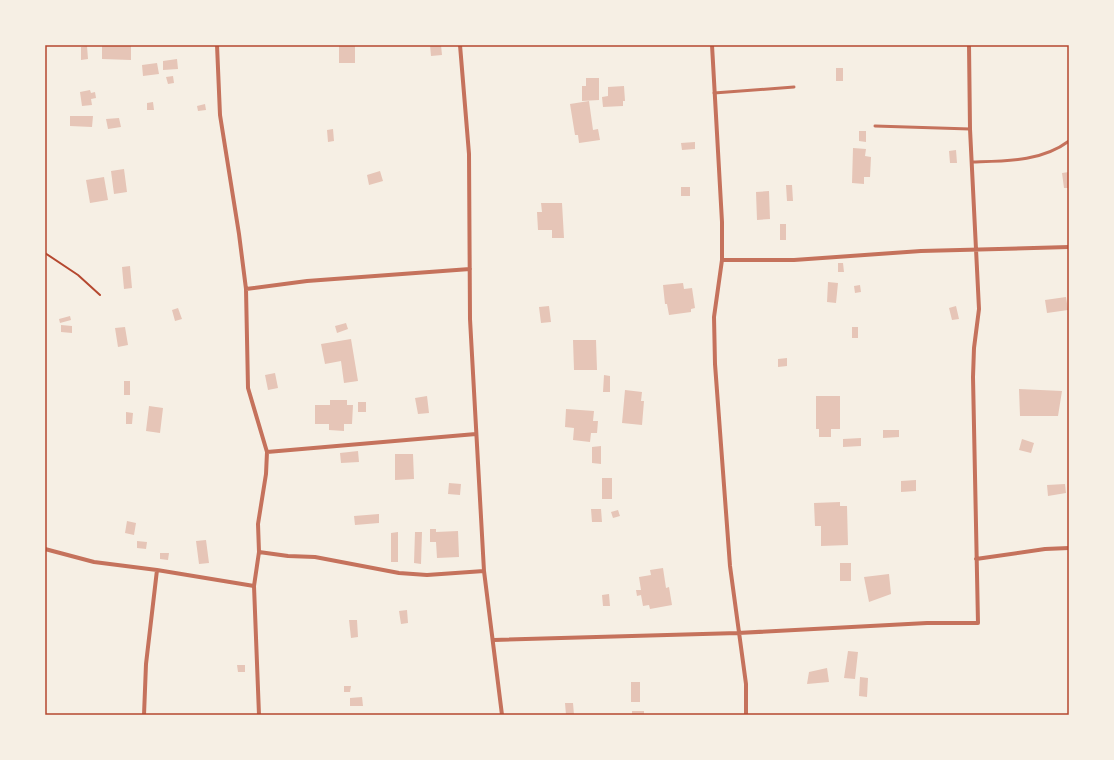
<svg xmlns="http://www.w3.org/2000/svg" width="1114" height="760" font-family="'Sofia Sans Condensed',sans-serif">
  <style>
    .building { fill: #e6c5b7 }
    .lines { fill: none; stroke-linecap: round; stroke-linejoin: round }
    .path { stroke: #b5482f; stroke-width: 2 }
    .service { stroke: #c5725c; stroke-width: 3 }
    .minor { stroke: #c5725c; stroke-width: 4 }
    .neatline { fill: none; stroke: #b5482f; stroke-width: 1.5 }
  </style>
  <rect width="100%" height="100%" fill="#f6efe4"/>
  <!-- building -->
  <path class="building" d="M 102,45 L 131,45 L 131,60 L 102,59 Z
    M 339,45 L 355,45 L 355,63 L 339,63 Z
    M 430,45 L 441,45 L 442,55 L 431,56 Z
    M 87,46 L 88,59 L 81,60 L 81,47 Z
    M 177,59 L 178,69 L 163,70 L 163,61 Z
    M 157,63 L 159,74 L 143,76 L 142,65 Z
    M 836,68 L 843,68 L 843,81 L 836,81 Z
    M 173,76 L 174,83 L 168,84 L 166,77 Z
    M 586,78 L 599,78 L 599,100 L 582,101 L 582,86 L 586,86 Z
    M 624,86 L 625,101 L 623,101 L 623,106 L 603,107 L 602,97 L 608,96 L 608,87 Z
    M 90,90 L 91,93 L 95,92 L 96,98 L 91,99 L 92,105 L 82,106 L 80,92 Z
    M 589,101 L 593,130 L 598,129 L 600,140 L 579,143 L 578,135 L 575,135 L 570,104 Z
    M 153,102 L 154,110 L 147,110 L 147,103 Z
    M 205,104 L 206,110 L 198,111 L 197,106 Z
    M 70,116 L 93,116 L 92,127 L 70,126 Z
    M 119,118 L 121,127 L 108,129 L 106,119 Z
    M 333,129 L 334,141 L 328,142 L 327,130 Z
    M 859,131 L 866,131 L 866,142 L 859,141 Z
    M 695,142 L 695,149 L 682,150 L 681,143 Z
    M 853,148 L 866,149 L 865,156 L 871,157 L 870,177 L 864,177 L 864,184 L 852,183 Z
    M 956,150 L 957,163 L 950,163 L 949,151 Z
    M 124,169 L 127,192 L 114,194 L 111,171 Z
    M 380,171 L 383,181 L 369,185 L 367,175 Z
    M 1069,172 L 1069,188 L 1064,188 L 1062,173 Z
    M 104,177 L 108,200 L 90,203 L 86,180 Z
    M 786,185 L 792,185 L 793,201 L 787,201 Z
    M 681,187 L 690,187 L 690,196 L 681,196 Z
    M 769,191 L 770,219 L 757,220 L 756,192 Z
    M 541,203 L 562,203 L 564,238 L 552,238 L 552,230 L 538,230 L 537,212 L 542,212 Z
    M 780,224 L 786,224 L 786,240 L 780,240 Z
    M 838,263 L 843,263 L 844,272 L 838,272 Z
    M 130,266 L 132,288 L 124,289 L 122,267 Z
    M 828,282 L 838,283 L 836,303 L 827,302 Z
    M 683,283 L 684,289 L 692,288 L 695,308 L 691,309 L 691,312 L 669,315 L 667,304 L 665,304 L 663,285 Z
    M 860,285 L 861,292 L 855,293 L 854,286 Z
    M 1066,297 L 1068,310 L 1047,313 L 1045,300 Z
    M 549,306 L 551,322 L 541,323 L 539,307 Z
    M 956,306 L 959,319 L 952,320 L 949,308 Z
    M 178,308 L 182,319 L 175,321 L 172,310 Z
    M 70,316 L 71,320 L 60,323 L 59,319 Z
    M 346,323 L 348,329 L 337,333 L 335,326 Z
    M 61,325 L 72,326 L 72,333 L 61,332 Z
    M 125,327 L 128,345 L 118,347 L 115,328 Z
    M 852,327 L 858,327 L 858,338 L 852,338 Z
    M 351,339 L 358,381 L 344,383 L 341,361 L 325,364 L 321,344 Z
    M 573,340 L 596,340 L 597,370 L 574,370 Z
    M 787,358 L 787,366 L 778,367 L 778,359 Z
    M 275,373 L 278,388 L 268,390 L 265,375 Z
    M 604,375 L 610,376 L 610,392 L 603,392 Z
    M 124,381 L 130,381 L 130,395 L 124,395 Z
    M 1019,389 L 1062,391 L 1058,416 L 1020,416 Z
    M 625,390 L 642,392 L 641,401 L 644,401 L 642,425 L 622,423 Z
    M 427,396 L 429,413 L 418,414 L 415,398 Z
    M 816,396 L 840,396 L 840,429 L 831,429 L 831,437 L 819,437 L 819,429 L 816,429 Z
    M 330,400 L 347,400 L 347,405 L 353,405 L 352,424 L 344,424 L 344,431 L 329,430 L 329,424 L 315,424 L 315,405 L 330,405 Z
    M 358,402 L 366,402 L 366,412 L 358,412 Z
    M 149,406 L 163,408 L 160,433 L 146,431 Z
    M 566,409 L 594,411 L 593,421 L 598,421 L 597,433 L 591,433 L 590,442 L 573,440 L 574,428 L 565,427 Z
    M 126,412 L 133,413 L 132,424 L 126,424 Z
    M 883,430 L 899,430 L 899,437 L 883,438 Z
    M 861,438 L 861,446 L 843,447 L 843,439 Z
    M 1022,439 L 1034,443 L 1031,453 L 1019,450 Z
    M 601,446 L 601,464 L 592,463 L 592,447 Z
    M 358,451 L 359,462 L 341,463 L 340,453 Z
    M 395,454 L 413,454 L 414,479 L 395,480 Z
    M 602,478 L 612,478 L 612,499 L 602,499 Z
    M 916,480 L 916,491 L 901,492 L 901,481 Z
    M 449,483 L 461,484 L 460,495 L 448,494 Z
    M 1065,484 L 1066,493 L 1048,496 L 1047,485 Z
    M 840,502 L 840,506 L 847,506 L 848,545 L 821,546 L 821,526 L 815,526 L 814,503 Z
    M 591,509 L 601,509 L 602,522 L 592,522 Z
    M 618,510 L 620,516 L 613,518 L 611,512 Z
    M 379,514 L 379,523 L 355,525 L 354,516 Z
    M 127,521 L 136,523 L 134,535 L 125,533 Z
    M 430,529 L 436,529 L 436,532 L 458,531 L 459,557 L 437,558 L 436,542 L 430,542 Z
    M 398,532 L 398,562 L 391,562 L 391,533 Z
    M 415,532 L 422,532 L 421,564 L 414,563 Z
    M 206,540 L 209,563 L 199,564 L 196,541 Z
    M 137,541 L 147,542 L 146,549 L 137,548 Z
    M 160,553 L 169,553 L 168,560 L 160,559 Z
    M 840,563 L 851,563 L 851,581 L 840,581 Z
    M 663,568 L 666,588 L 669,587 L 672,605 L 650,609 L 649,605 L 643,606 L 641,595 L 637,596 L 636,590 L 641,590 L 639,577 L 651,575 L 650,570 Z
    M 889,574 L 891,594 L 869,602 L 864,577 Z
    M 609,594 L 610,606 L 603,606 L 602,595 Z
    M 407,610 L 408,623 L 401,624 L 399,611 Z
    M 349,620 L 357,620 L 358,637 L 351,638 Z
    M 848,651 L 858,652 L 855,679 L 844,678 Z
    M 237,665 L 245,665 L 245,672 L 238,672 Z
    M 827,668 L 829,682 L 807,684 L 809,672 Z
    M 860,677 L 868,678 L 867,697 L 859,696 Z
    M 631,682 L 640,682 L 640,702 L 631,702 Z
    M 344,686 L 351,686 L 350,692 L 344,692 Z
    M 362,697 L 363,706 L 350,706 L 350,698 Z
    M 565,703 L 573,703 L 574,715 L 566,715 Z
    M 632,711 L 644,711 L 644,715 L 632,715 Z"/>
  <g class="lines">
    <!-- path -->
    <path class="path" d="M 45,253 L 78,275 L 100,295"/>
    <!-- service -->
    <path class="service" d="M 714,93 L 794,87
      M 875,126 L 970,129
      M 972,162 C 1005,161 1041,162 1069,141"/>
    <!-- minor -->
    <path class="minor" d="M 217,45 L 220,115 L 239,234 L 246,289 L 248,388 L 267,452 L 266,474 L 258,524 L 259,552 L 254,586
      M 460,45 L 469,154 L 470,319 L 484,571 L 502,715
      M 712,45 L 722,222 L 722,260 L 714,317 L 715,364 L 730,566 L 746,684 L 746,715
      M 722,260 L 794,260 L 921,251 L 1069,247
      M 246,289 L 307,281 L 470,269
      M 267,452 L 476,434
      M 45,549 L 94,562 L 157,570 L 254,586 L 259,715
      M 259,552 L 288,556 L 315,557 L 399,573 L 427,575 L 484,571
      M 976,559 L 1045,549 L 1069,548
      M 494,640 L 738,633 L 927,623 L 978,623 L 973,377 L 974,348 L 979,309 L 970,129 L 969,45
      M 144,715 L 146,664 L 157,570"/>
  </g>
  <!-- border -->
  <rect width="1114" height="760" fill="none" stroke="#f6efe4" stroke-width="92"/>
  <rect x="46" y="46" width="1022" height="668" class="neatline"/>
</svg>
